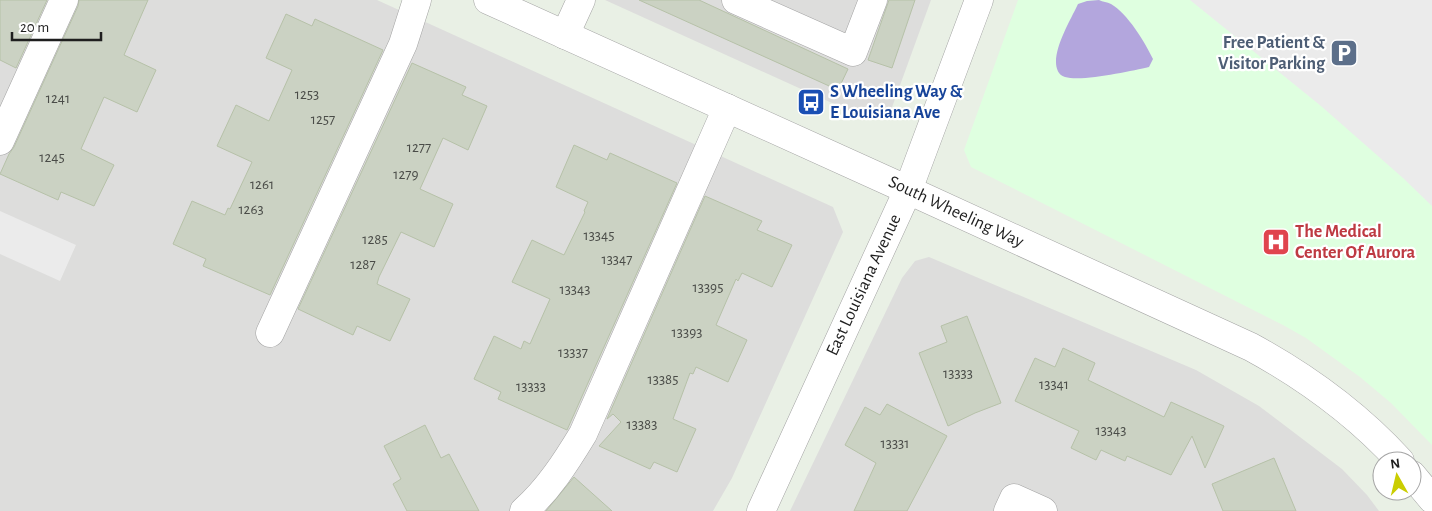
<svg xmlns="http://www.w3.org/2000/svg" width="1432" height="511" font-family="'Alegreya Sans',sans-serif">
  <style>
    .residential { fill: #dddddc }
    .education { fill: #dfffe0 }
    .parking { fill: #ebebeb }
    .water { fill: #b3a6dd }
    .building { fill: #cbd2c3; stroke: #b6c1a8 }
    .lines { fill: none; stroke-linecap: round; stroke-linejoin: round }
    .minor-casing { stroke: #a3a3a3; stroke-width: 29 }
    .tertiary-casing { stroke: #a3a3a3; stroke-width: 29 }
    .minor { stroke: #fff; stroke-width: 28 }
    .tertiary { stroke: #fff; stroke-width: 28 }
    .labels { text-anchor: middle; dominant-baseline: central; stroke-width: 4.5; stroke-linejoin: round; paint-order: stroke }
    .number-label { font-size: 15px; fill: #4a4c48 }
    .service-label { font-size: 18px; font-weight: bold; fill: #4e5e75; stroke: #fff; text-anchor: end }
    .transit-label { font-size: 18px; font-weight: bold; fill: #164399; stroke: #fff; text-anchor: start }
    .street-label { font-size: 18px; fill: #1f1f1f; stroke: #fff }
    .health-label { font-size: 18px; font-weight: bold; fill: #be3a42; stroke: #fff; text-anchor: start }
  </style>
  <rect width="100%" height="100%" fill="#e9f0e5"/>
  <!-- residential -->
  <path class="residential" d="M 0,0 L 377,0 L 833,207 L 843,232 L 732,478 L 713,511 L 0,511 Z
    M 605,0 L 931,0 L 891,110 L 865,118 Z
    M 929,257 L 1196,370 L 1259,406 L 1342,469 L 1367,495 L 1379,511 L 790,511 L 902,278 L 915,261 Z"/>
  <!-- education -->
  <path class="education" d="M 1018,0 L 1432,0 L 1432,445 L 1391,403 L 1360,377 L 1306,338 L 1283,325 L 971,167 L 964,150 Z"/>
  <!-- parking -->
  <path class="parking" d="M 1190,0 L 1432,0 L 1432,206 L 1403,178 L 1321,106 Z
    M 0,211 L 76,245 L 60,281 L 0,254 Z"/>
  <!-- water -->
  <path class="water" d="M 1099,0 C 1103,2 1107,2 1111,4 C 1127,13 1145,42 1153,59 L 1149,67 C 1131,71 1082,82 1065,77 C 1058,75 1056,68 1056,62 C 1056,44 1070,21 1078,4 L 1087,1 Z"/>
  <!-- building -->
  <path class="building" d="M 0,0 L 47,0 L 16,68 L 0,60 Z
    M 79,0 L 148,0 L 124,55 L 156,70 L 137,112 L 104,97 L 92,124 L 81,149 L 114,165 L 94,206 L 61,192 L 58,200 L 0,174 L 9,154 L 14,147 L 78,6 Z
    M 639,0 L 699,0 L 848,69 L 838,90 Z
    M 889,0 L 915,0 L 892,68 L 868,60 Z
    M 286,14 L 312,26 L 315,19 L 383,50 L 270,295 L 203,266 L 206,259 L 173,244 L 192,201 L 225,215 L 228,208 L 230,209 L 252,162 L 217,146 L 236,105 L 269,121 L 292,70 L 266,58 Z
    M 412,63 L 466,87 L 462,95 L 487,106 L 468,150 L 443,138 L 420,189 L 453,204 L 434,247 L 401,232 L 379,277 L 377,284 L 410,299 L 390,341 L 357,326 L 353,335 L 298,309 Z
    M 574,145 L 607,160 L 610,153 L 677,183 L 567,430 L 498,399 L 501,392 L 474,379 L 494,336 L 521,349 L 524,341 L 530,344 L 550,299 L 512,282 L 532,240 L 564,255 L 585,212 L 584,211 L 588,202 L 556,187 Z
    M 705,196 L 762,221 L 757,230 L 792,245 L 772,287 L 742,273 L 738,281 L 736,279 L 716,325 L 747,340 L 728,382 L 696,367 L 693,374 L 690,373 L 673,419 L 696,429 L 677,472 L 654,462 L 650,469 L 599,446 L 621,422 L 613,414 L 607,419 Z
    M 967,316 L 1001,403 L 975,413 L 948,426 L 919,353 L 947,342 L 941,326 Z
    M 1063,348 L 1095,363 L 1088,380 L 1164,417 L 1171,402 L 1224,426 L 1205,468 L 1192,436 L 1171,475 L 1127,456 L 1125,461 L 1101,450 L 1096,460 L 1071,448 L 1079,431 L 1015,401 L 1035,358 L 1055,367 Z
    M 887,404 L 947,436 L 907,511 L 854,511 L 876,463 L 845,445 L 865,407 L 880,415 Z
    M 425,425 L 441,458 L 449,454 L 479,511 L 407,511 L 393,484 L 401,479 L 384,446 Z
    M 1274,458 L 1296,511 L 1223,511 L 1212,484 Z
    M 574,477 L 612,511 L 546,511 Z"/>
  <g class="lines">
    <!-- minor casing -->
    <g class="minor-casing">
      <path id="minor" d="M 736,0 L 853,52 L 873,0
        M 565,35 L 581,0
        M 0,141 L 64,0
        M 270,333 L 403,44 L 417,0
        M 524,511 C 548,490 566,462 583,434 L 727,108
        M 761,511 L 908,190 L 979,0
        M 1008,511 L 1014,498 L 1043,511"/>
    </g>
    <!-- tertiary casing -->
    <g class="tertiary-casing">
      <path id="tertiary" d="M 488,0 L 908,190 L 1251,347 C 1306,377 1357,414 1400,461
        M 1412,475 L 1432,499"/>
    </g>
    <!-- minor -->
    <use href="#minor" class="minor"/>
    <!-- tertiary -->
    <use href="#tertiary" class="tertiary"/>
  </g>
  <!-- icons -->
  <defs>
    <g id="parking-square" transform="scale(1.4375)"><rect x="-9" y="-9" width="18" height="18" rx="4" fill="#5c6f8a" stroke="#fff"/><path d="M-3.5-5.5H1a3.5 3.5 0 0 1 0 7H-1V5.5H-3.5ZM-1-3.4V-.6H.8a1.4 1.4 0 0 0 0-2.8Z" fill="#fff"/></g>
    <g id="bus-square" transform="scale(1.4375)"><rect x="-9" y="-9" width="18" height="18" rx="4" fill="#1a4fb4" stroke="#fff"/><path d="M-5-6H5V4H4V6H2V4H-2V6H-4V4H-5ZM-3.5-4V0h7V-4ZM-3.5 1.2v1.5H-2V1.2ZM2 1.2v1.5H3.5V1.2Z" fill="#fff"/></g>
    <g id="hospital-square" transform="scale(1.4375)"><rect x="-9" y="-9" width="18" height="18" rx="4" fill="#e0444e" stroke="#fff"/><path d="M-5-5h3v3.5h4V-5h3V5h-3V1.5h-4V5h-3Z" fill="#fff"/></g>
  </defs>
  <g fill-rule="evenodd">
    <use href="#parking-square" x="1344" y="53"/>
    <use href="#bus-square" x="811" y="102"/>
    <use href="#hospital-square" x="1276" y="242"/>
  </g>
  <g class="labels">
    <!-- number labels -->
    <g class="number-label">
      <text x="307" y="94">1253</text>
      <text x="58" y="98">1241</text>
      <text x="323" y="119">1257</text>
      <text x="419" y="147">1277</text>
      <text x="52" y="157">1245</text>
      <text x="406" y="174">1279</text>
      <text x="262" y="184">1261</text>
      <text x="251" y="209">1263</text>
      <text x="599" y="235">13345</text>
      <text x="375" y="239">1285</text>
      <text x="617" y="259">13347</text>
      <text x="363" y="264">1287</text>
      <text x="708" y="287">13395</text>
      <text x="575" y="289">13343</text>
      <text x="687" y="332">13393</text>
      <text x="573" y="352">13337</text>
      <text x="958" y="373">13333</text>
      <text x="663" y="379">13385</text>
      <text x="1054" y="384">13341</text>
      <text x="531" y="386">13333</text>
      <text x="642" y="424">13383</text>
      <text x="1111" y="430">13343</text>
      <text x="895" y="443">13331</text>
    </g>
    <!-- service labels -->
    <g class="service-label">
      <text x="1325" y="43">Free Patient &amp;<tspan x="1325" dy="21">Visitor Parking</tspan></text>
    </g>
    <!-- transit labels -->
    <g class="transit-label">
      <text x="830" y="92">S Wheeling Way &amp;<tspan x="830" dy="21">E Louisiana Ave</tspan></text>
    </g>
    <!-- street labels -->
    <g class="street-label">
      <text transform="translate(956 212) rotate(25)">South Wheeling Way</text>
      <text transform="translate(864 285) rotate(-65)">East Louisiana Avenue</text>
    </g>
    <!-- health labels -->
    <g class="health-label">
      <text x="1295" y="232">The Medical<tspan x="1295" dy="21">Center Of Aurora</tspan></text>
    </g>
  </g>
  <!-- north arrow -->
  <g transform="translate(1397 476) rotate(352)"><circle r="24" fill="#ffffff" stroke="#a5a5a5"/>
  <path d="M0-4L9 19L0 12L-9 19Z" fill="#cacd01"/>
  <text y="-8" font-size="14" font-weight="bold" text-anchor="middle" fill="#1f1f1f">N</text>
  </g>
  <!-- scale -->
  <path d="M12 32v8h89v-8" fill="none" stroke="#1f1f1f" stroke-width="2.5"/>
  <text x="20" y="32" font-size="15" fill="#1f1f1f" stroke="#ffffff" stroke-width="4" paint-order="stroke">20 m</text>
</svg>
